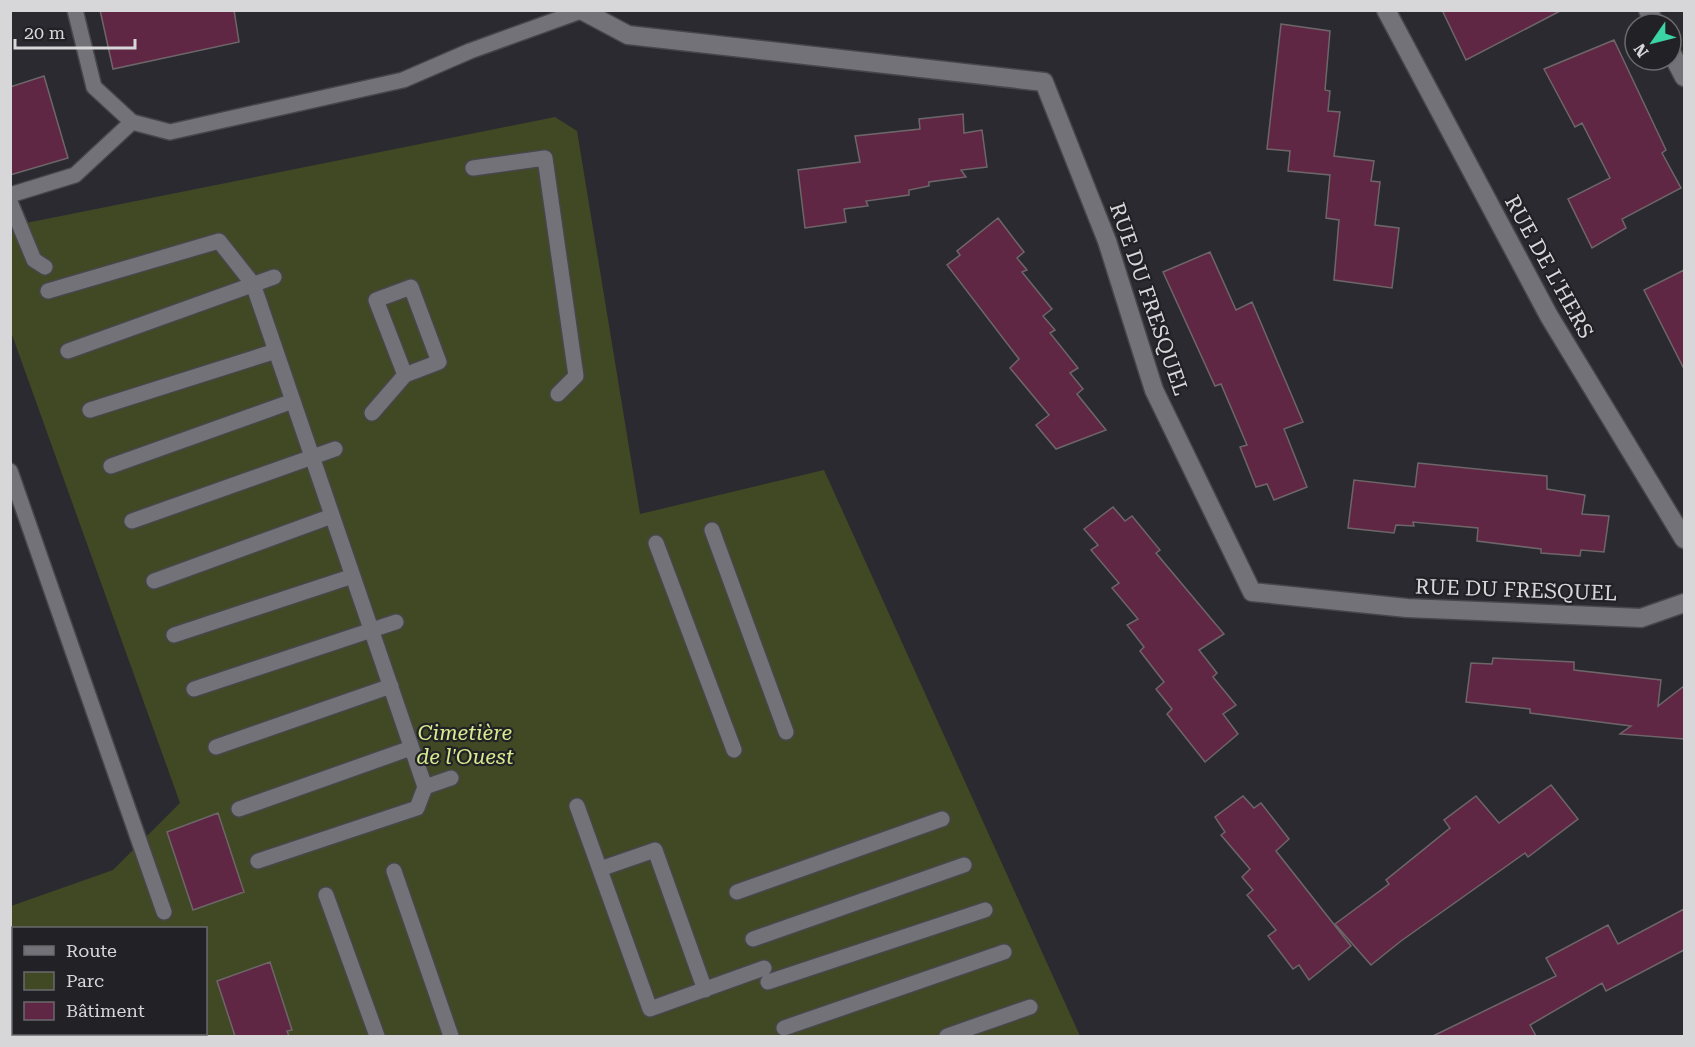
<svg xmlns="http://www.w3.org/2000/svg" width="1695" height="1047" font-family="'Roboto Serif',serif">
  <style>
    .green { fill: #414924; fill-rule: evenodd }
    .building { fill: #602744; stroke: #6d6669; stroke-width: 1.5 }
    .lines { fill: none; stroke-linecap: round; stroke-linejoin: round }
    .service-casing { stroke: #47464a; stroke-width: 18 }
    .minor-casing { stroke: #47464a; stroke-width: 21 }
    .service { stroke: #737278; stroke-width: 15 }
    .minor { stroke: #737278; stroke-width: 18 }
    .labels { text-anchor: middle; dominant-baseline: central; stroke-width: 4.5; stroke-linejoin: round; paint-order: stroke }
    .street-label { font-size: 21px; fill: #d7d7da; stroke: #222126 }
    .park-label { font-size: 21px; font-style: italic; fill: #d6ec8e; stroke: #222126 }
  </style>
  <rect width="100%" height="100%" fill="#2b2a30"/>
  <!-- green -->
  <path class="green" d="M 555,117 L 577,131 L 640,514 L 824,470 L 1080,1036 L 11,1036 L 11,906 L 113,870 L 180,803 L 11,332 L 11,226 ZM 14,928 L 206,928 L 206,1034 L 14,1034 Z"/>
  <!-- building -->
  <path class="building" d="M 100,10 L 234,10 L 239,42 L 113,69 Z
    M 1442,10 L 1562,10 L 1466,60 Z
    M 1281,24 L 1330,31 L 1325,90 L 1330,91 L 1328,111 L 1340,112 L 1334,156 L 1374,161 L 1371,181 L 1380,182 L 1375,225 L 1399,228 L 1392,288 L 1334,280 L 1339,220 L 1326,218 L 1330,175 L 1288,171 L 1290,151 L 1267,149 Z
    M 1614,40 L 1666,150 L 1662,153 L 1681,188 L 1622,219 L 1626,228 L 1592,248 L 1568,199 L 1610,178 L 1582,123 L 1575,127 L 1544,69 Z
    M 44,76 L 68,158 L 10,175 L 10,87 Z
    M 963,114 L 964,133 L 982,130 L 987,167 L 961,170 L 966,177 L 929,182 L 929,186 L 909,190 L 909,195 L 866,201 L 868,206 L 844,209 L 846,222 L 805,228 L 798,170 L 860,162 L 855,136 L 920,129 L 919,119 Z
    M 998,218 L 1024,252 L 1017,258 L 1027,270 L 1022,272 L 1052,309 L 1043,316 L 1055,330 L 1050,333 L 1078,368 L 1070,373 L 1083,389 L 1077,394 L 1106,430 L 1056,449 L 1036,425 L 1049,415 L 1010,368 L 1019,359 L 947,265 L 960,255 L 957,251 Z
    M 1210,252 L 1236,310 L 1252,302 L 1303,422 L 1284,429 L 1307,487 L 1274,500 L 1267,484 L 1256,487 L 1240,447 L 1247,445 L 1221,384 L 1215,386 L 1163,272 Z
    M 1684,270 L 1684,369 L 1644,290 Z
    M 1418,463 L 1547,476 L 1547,489 L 1585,495 L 1582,514 L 1609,516 L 1604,552 L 1581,550 L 1580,556 L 1541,553 L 1541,549 L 1477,541 L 1478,528 L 1413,522 L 1414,526 L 1396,525 L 1394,533 L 1348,528 L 1354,480 L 1415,487 Z
    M 1113,507 L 1125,521 L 1132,516 L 1160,550 L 1156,553 L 1224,634 L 1199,650 L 1217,673 L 1213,677 L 1236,705 L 1223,714 L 1238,734 L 1205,762 L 1167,714 L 1172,709 L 1156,689 L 1164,682 L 1140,651 L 1144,647 L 1127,625 L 1138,619 L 1112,588 L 1119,583 L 1091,550 L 1098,545 L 1084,529 Z
    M 1493,658 L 1574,662 L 1574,670 L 1661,680 L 1658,706 L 1684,686 L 1684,739 L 1620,734 L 1631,726 L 1530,713 L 1530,709 L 1466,702 L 1471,663 L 1492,664 Z
    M 1551,785 L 1578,819 L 1528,857 L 1525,853 L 1401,941 L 1371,965 L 1335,924 L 1389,884 L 1386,880 L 1450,828 L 1444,820 L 1476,796 L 1499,823 Z
    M 1243,796 L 1254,808 L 1261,803 L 1289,839 L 1276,851 L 1351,946 L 1309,980 L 1299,965 L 1293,969 L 1268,936 L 1276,930 L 1247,895 L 1253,890 L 1242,877 L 1250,869 L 1221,835 L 1225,832 L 1215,817 Z
    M 218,813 L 244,892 L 193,910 L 167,832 Z
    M 1684,909 L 1684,950 L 1606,991 L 1602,983 L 1530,1025 L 1536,1036 L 1433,1036 L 1556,976 L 1546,958 L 1608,925 L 1618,944 Z
    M 270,962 L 292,1030 L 287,1031 L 289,1036 L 235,1036 L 217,981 Z"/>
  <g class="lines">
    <!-- service casing -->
    <g class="service-casing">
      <path id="service" d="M 75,10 L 94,87 L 132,122 L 170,132 L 403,80 L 470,51 L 581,11
        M 473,168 L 545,158 L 576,376 L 558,394
        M 10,195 L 75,175 L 132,122
        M 10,202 L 34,260 L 45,267
        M 48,291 L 219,241 L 253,284 L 425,787 L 417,808 L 258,861
        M 68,351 L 274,277
        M 90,410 L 276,351
        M 372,413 L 405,375 L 439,362 L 411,287 L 376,300 L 405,375
        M 111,466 L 293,401
        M 10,471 L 164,912
        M 132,521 L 335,449
        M 712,530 L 786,732
        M 656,543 L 734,750
        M 154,581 L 332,516
        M 174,635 L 353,576
        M 194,689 L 396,622
        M 216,747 L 391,686
        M 425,787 L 451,778
        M 577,806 L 650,1009 L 764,968
        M 239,809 L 411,748
        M 600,869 L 655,850 L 705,990
        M 394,871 L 451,1036
        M 737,892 L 942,819
        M 326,895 L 377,1036
        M 753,939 L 964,865
        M 768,982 L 985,910
        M 784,1028 L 1004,952
        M 947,1036 L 1030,1007"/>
    </g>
    <!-- minor casing -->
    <g class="minor-casing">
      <path id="minor" d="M 581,10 L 628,35 L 1044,82 L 1107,241 L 1154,390 L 1252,592 L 1407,608 L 1641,618 L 1684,603
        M 1386,10 L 1549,316 L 1684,539
        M 1648,10 L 1655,24
        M 1671,52 L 1684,77"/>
    </g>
    <!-- service -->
    <use href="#service" class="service"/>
    <!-- minor -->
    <use href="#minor" class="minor"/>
  </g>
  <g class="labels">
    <!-- street labels -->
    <g class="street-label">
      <text transform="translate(1549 267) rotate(61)">RUE DE L'HERS</text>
      <text transform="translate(1149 299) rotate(71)">RUE DU FRESQUEL</text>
      <text transform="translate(1516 590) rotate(2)">RUE DU FRESQUEL</text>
    </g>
    <!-- park labels -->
    <g class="park-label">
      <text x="465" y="733">Cimetière<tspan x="465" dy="24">de l'Ouest</tspan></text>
    </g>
  </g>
  <!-- border -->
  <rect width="1695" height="1047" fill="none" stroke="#d7d7da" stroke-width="24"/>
  <!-- legend -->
  <rect x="12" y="927" width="195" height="108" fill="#222126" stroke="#6a6a6e" stroke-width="1.5"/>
  <rect x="24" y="946" width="30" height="9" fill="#737278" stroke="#6a6a6e" stroke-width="1.5"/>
  <text x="66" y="957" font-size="18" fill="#d7d7da">Route</text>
  <rect x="24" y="972" width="30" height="18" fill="#414924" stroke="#6a6a6e" stroke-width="1.5"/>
  <text x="66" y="987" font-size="18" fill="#d7d7da">Parc</text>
  <rect x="24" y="1002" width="30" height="18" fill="#602744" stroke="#6a6a6e" stroke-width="1.5"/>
  <text x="66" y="1017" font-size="18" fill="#d7d7da">Bâtiment</text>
  <!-- north arrow -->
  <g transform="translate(1653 42) rotate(235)"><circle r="28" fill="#222126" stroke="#6a6a6e" stroke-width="1.5"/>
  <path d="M0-4.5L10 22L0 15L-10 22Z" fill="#3ad4a5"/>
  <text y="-9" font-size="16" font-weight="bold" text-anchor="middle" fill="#d7d7da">N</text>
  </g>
  <!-- scale -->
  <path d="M15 39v9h120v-9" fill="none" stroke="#d7d7da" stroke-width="3"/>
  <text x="24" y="39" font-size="18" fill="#d7d7da" stroke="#222126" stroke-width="4.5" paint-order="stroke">20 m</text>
</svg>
